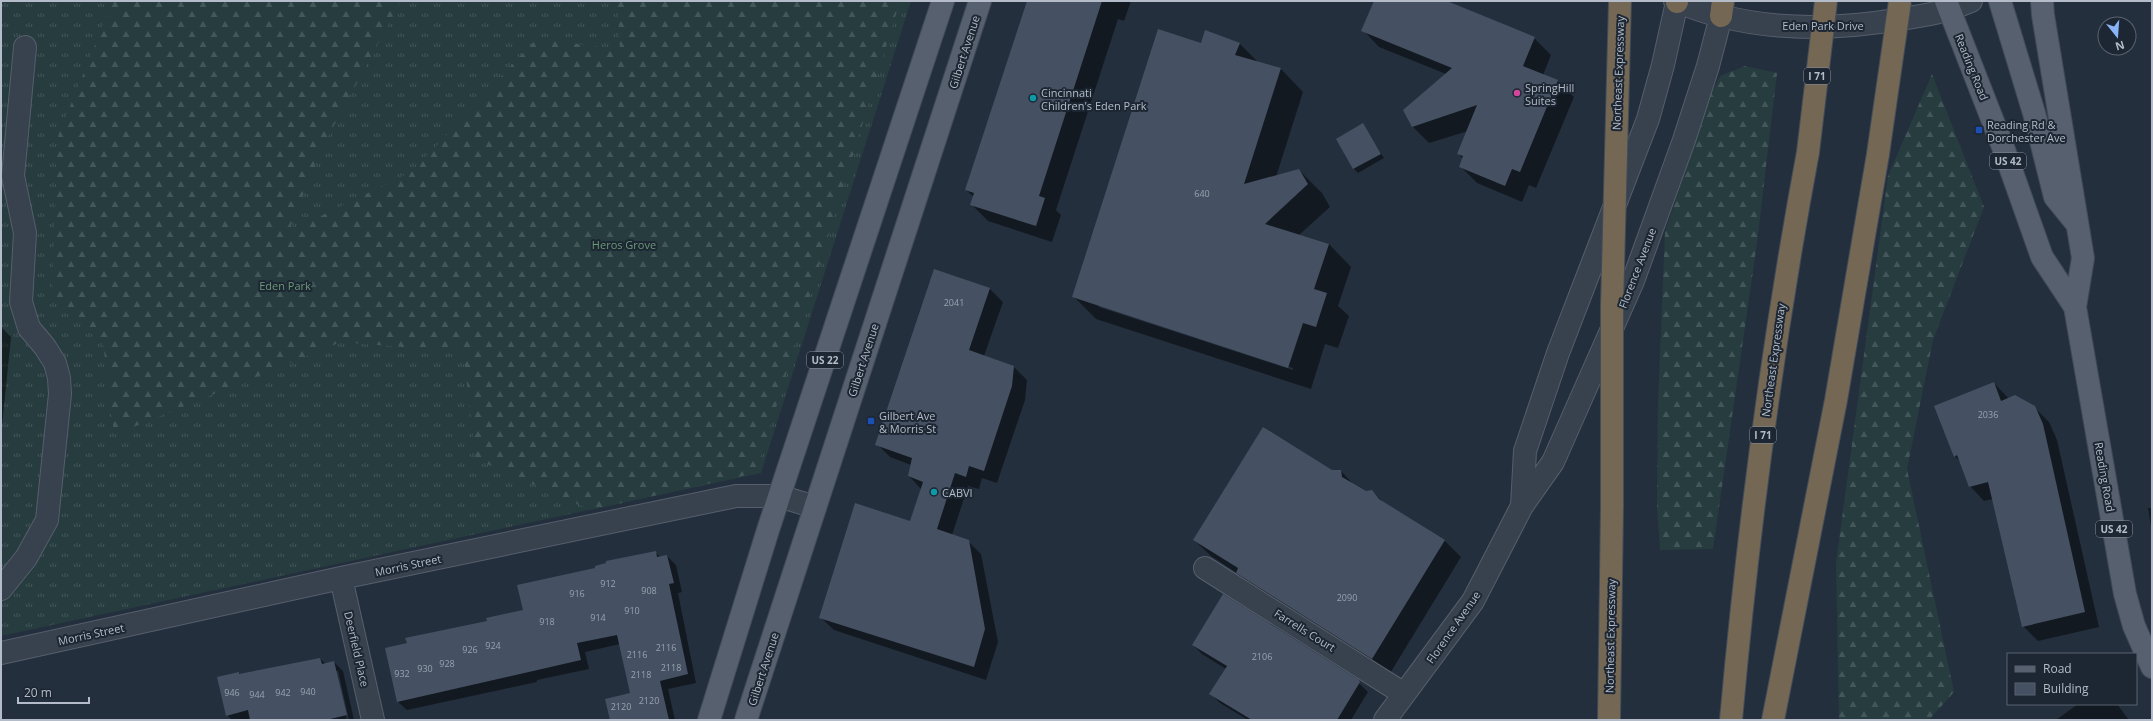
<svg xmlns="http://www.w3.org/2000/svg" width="2153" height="721" font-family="'Open Sans',sans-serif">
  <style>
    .grass { fill: url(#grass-tufts) }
    .forest { fill: url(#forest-firs) }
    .shadow { fill: #0007; fill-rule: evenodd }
    .building { fill: #455162 }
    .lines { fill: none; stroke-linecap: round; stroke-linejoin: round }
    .minor-casing { stroke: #565f6c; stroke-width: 24 }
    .major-casing { stroke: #414a57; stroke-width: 24 }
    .highway-casing { stroke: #434c59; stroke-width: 24 }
    .minor { stroke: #38414e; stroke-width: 22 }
    .major { stroke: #56606e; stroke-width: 22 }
    .highway { stroke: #746855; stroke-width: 22 }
    .highway-bridge-casing { stroke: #434c59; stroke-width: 24; stroke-linecap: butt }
    .highway-bridge { stroke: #746855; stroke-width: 22 }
    .hotel-dot { fill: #d1479c; stroke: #1d2633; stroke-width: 1.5 }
    .culture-dot { fill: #0f9aa8; stroke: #1d2633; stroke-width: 1.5 }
    .transit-dot { fill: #1a4fb4; stroke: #1d2633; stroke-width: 1.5 }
    .labels { text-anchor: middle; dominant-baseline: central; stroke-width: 4; stroke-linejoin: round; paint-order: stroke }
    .number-label { font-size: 9px; fill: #98a1af }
    .shield { fill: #1d2633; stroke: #878f9c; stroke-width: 1 }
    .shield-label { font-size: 10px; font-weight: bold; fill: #b4bcc9 }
    .street-label { font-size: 11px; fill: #b4bcc9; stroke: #1d2633 }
    .poi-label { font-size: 11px; fill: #b4bcc9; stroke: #1d2633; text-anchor: start }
    .park-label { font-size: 11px; fill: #6b9a76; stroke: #1d2633 }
  </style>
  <defs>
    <pattern id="grass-tufts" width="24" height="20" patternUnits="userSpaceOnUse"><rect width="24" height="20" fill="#263c3f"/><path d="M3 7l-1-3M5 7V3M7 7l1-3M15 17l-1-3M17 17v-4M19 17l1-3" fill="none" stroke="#435659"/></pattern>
    <pattern id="forest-firs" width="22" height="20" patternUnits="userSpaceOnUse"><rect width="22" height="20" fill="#263c3f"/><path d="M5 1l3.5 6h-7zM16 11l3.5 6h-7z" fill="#435659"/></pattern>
  </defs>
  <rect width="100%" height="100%" fill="#242f3e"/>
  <!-- grass -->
  <path class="grass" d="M 1,1 L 911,1 L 761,473 L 1,636 Z"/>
  <!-- forest -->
  <path class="forest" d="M 113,1 L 401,1 L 324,144 L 288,232 L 413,171 L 537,38 L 620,50 L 617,1 L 900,1 L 756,473 L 591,510 L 476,459 L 463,352 L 341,342 L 114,435 L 103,343 L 52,292 L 58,136 Z
    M 1745,66 L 1777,73 L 1757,243 L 1713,549 L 1660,550 L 1657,506 L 1658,404 L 1665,232 L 1710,96 L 1720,76 Z
    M 1932,74 L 1984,207 L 1933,340 L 1907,469 L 1954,692 L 1929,720 L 1839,720 L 1836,563 L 1888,176 Z"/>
  <!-- shadow -->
  <path class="shadow" d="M 1028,1 L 1131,1 L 1124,21 L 1118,19 L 1056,210 L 1061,215 L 1052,242 L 988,221 L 972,205 L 974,197 L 966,190 Z
    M 1375,1 L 1444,1 L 1534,38 L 1551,55 L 1543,75 L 1557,81 L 1574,97 L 1536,188 L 1529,185 L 1522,202 L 1477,183 L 1460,166 L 1463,159 L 1458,153 L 1468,131 L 1429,143 L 1413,127 L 1446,74 L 1379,47 L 1363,30 Z
    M 1206,32 L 1240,44 L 1259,63 L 1281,69 L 1303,92 L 1276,177 L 1299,170 L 1322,193 L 1330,207 L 1299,235 L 1329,244 L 1351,267 L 1338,306 L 1349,316 L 1338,348 L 1325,344 L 1311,389 L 1096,319 L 1074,297 L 1202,45 ZM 1099,305 L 1293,368 L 1293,370 L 1099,307 Z
    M 1363,125 L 1384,158 L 1358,173 L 1354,169 Z
    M 934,271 L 990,289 L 1003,302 L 984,356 L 1014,367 L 1027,380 L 1025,400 L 997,483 L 982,478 L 979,489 L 968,486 L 952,535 L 968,541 L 981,554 L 998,642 L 986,680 L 834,630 L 820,617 L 910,522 L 921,489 L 909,476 L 911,465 L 890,457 L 877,444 Z
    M 1,327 L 11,337 L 1,435 Z
    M 1994,383 L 2009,399 L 2034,407 L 2049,422 L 2057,440 L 2099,627 L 2038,641 L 2023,626 L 1993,499 L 1984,501 L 1970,486 L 1961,463 L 1955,456 Z
    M 1341,471 L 1354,485 L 1366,493 L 1372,491 L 1385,504 L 1445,541 L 1461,557 L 1389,675 L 1254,589 L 1237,573 L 1211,556 L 1194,540 Z
    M 2148,508 L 2152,508 L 2152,533 Z
    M 655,552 L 661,558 L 667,556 L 676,565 L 682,592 L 678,593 L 696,683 L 668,689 L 675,720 L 611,720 L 631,694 L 620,644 L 585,652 L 589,669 L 537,680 L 537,682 L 407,710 L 398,702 L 488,621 L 524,610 L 597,569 Z
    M 1193,645 L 1359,683 L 1368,692 L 1351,720 L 1248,720 L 1220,703 L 1211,694 L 1226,669 L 1202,654 Z
    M 320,659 L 326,664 L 334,662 L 343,671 L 354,720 L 349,720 L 338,671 L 336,671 L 347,720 L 232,720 L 227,715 L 239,673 L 241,675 Z
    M 2078,704 L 2117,704 L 2129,720 L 2056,720 Z"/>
  <!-- building -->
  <path class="building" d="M 1027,1 L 1102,1 L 1039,196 L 1045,198 L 1036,226 L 970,205 L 974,193 L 965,190 Z
    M 1374,1 L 1447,1 L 1535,37 L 1523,66 L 1558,80 L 1520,172 L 1512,169 L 1505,186 L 1459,167 L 1463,156 L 1457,154 L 1477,105 L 1412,127 L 1403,110 L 1452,68 L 1361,31 Z
    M 1158,29 L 1201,43 L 1205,30 L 1240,43 L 1235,55 L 1281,68 L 1244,184 L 1299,169 L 1308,184 L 1265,224 L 1329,244 L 1314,289 L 1327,293 L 1316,327 L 1303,323 L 1288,368 L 1072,297 Z
    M 1363,123 L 1381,154 L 1353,169 L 1336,139 Z
    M 934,269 L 990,288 L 969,350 L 1014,366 L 1012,386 L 984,471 L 969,466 L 966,477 L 955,473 L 937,529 L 969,540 L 985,629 L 974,667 L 819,618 L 855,503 L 910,521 L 923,482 L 908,476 L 912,458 L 875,445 Z
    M 1994,382 L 2001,401 L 2015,395 L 2035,406 L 2043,424 L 2085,612 L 2022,627 L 1988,482 L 1969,487 L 1957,455 L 1954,457 L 1934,406 Z
    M 1263,427 L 1332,470 L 1341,470 L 1342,477 L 1366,491 L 1372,490 L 1379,499 L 1445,540 L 1372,659 L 1236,573 L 1238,568 L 1193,540 Z
    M 656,551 L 657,557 L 667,555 L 674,583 L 669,584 L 688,674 L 660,681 L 669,720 L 610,720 L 605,699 L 630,693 L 617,635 L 577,643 L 581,660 L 397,702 L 385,648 L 407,643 L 405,638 L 487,621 L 486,618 L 523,610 L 517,585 L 595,568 L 595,566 L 606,563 L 606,561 Z
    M 1223,594 L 1359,680 L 1360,682 L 1337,720 L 1252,720 L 1209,694 L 1227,666 L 1192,645 Z
    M 320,658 L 322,664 L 334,661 L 347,715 L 326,720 L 250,720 L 248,710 L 226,716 L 217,677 L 239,672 L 239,674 Z"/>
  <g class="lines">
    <!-- minor casing -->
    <g class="minor-casing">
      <path id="minor" d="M 1675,1 C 1690,6 1705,13 1721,16 C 1779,31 1842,29 1901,19 C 1928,15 1946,12 1971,1
        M 1522,506 L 1525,451 L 1558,353 L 1648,119 L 1663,65 L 1677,2
        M 1205,568 L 1404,694
        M 341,578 L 373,720
        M 1,589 L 26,558 L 47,520 L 60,394 L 59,378 L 55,363 L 45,347 L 29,328 L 21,302 L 25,233 L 13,176 L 25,47
        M 1,653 L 341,578 L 736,496 L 779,496 L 815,507
        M 1385,720 L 1473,601 L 1522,506 L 1553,462 L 1633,281 L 1684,140 L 1708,66 L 1721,16"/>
    </g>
    <!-- major casing -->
    <g class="major-casing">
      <path id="major" d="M 1946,1 L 2003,147 L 2042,257 L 2075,307
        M 2000,1 L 2034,113 L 2055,197 L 2077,224
        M 2042,1 L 2043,15 L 2083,258 L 2075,307 L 2125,594 L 2134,626 L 2152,667
        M 709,720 L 768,530 L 943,1
        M 746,720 L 980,1"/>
    </g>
    <!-- highway casing -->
    <g class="highway-casing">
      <path id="highway" d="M 1677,2 L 1677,1
        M 1721,16 L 1723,1
        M 1609,720 L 1612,507
        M 1731,720 C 1748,530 1773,340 1808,152
        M 1773,720 L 1836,400 L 1878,154"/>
    </g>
    <!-- minor -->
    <use href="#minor" class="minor"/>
    <!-- major -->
    <use href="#major" class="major"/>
    <!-- highway -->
    <use href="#highway" class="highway"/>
    <!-- highway-bridge casing -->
    <g class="highway-bridge-casing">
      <path id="highway-bridge" d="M 1808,152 L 1826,1
        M 1878,154 L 1900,1
        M 1612,507 L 1612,306 L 1620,1"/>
    </g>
    <!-- highway-bridge -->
    <use href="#highway-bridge" class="highway-bridge"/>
  </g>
  <!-- markers -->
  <circle class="hotel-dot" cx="1517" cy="93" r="4"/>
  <g class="culture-dot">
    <circle cx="1033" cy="98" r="4"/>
    <circle cx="934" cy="492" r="4"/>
  </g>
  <g class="transit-dot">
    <rect x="1975" y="126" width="8" height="8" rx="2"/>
    <rect x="867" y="417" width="8" height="8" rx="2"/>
  </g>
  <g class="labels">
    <!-- number labels -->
    <g class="number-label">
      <text x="1202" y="193">640</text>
      <text x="954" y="302">2041</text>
      <text x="1988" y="414">2036</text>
      <text x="608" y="583">912</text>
      <text x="649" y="590">908</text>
      <text x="577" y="593">916</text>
      <text x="1347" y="597">2090</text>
      <text x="632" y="610">910</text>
      <text x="598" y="617">914</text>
      <text x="547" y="621">918</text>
      <text x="493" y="645">924</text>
      <text x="666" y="647">2116</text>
      <text x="470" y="649">926</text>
      <text x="637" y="654">2116</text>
      <text x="1262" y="656">2106</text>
      <text x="447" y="663">928</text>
      <text x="671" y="667">2118</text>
      <text x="425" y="668">930</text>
      <text x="402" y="673">932</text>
      <text x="641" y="674">2118</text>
      <text x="308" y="691">940</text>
      <text x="232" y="692">946</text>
      <text x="283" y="692">942</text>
      <text x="257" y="694">944</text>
      <text x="649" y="700">2120</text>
      <text x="621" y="706">2120</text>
    </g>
    <!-- shield labels -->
    <g class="shield">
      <rect x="1804" y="68" width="26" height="16" rx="3"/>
      <rect x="1990" y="153" width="36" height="16" rx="3"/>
      <rect x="807" y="352" width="36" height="16" rx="3"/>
      <rect x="1750" y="427" width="26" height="16" rx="3"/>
      <rect x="2096" y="521" width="36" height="16" rx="3"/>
    </g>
    <g class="shield-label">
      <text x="1817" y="76">I 71</text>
      <text x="2008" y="161">US 42</text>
      <text x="825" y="360">US 22</text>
      <text x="1763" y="435">I 71</text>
      <text x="2114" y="529">US 42</text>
    </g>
    <!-- street labels -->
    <g class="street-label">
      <text x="1823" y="25">Eden Park Drive</text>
      <text transform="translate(964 52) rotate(-72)">Gilbert Avenue</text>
      <text transform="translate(1972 67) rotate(68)">Reading Road</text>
      <text transform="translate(1618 73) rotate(-88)">Northeast Expressway</text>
      <text transform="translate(1637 268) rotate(-69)">Florence Avenue</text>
      <text transform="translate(863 360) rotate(-72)">Gilbert Avenue</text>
      <text transform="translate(1773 360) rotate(-82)">Northeast Expressway</text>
      <text transform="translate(2105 477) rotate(80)">Reading Road</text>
      <text transform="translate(408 565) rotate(-12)">Morris Street</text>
      <text transform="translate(1453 627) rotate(-55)">Florence Avenue</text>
      <text transform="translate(1305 630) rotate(32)">Farrells Court</text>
      <text transform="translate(91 634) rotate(-12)">Morris Street</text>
      <text transform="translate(1610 636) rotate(-89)">Northeast Expressway</text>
      <text transform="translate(357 649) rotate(77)">Deerfield Place</text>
      <text transform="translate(763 669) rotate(-72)">Gilbert Avenue</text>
    </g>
    <!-- poi labels -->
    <g class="poi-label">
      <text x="1525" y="87">SpringHill<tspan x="1525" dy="13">Suites</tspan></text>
      <text x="1041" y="92">Cincinnati<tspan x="1041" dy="13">Children's Eden Park</tspan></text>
      <text x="1987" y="124">Reading Rd &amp;<tspan x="1987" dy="13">Dorchester Ave</tspan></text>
      <text x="879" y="415">Gilbert Ave<tspan x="879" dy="13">&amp; Morris St</tspan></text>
      <text x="942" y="492">CABVI</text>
    </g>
    <!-- park labels -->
    <g class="park-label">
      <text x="624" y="244">Heros Grove</text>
      <text x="285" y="285">Eden Park</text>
    </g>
  </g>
  <!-- border -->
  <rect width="2153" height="721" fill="none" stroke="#b4bcc9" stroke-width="4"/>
  <!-- legend -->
  <rect x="2007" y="653" width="130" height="52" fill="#1d2633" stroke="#59626f"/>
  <rect x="2015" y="666" width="20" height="6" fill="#56606e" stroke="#59626f"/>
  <text x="2043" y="673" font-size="12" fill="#b4bcc9">Road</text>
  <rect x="2015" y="683" width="20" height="12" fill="#455162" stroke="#59626f"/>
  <text x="2043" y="693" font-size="12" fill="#b4bcc9">Building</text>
  <!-- north arrow -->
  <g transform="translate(2117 36) rotate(163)"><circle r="19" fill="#1d2633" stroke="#59626f"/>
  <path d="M0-3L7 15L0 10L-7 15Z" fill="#8ab4f8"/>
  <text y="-6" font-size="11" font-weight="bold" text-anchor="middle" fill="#b4bcc9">N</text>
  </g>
  <!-- scale -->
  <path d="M18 697v6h71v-6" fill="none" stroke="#b4bcc9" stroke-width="2"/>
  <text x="24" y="697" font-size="12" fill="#b4bcc9" stroke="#1d2633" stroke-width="3" paint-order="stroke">20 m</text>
</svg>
